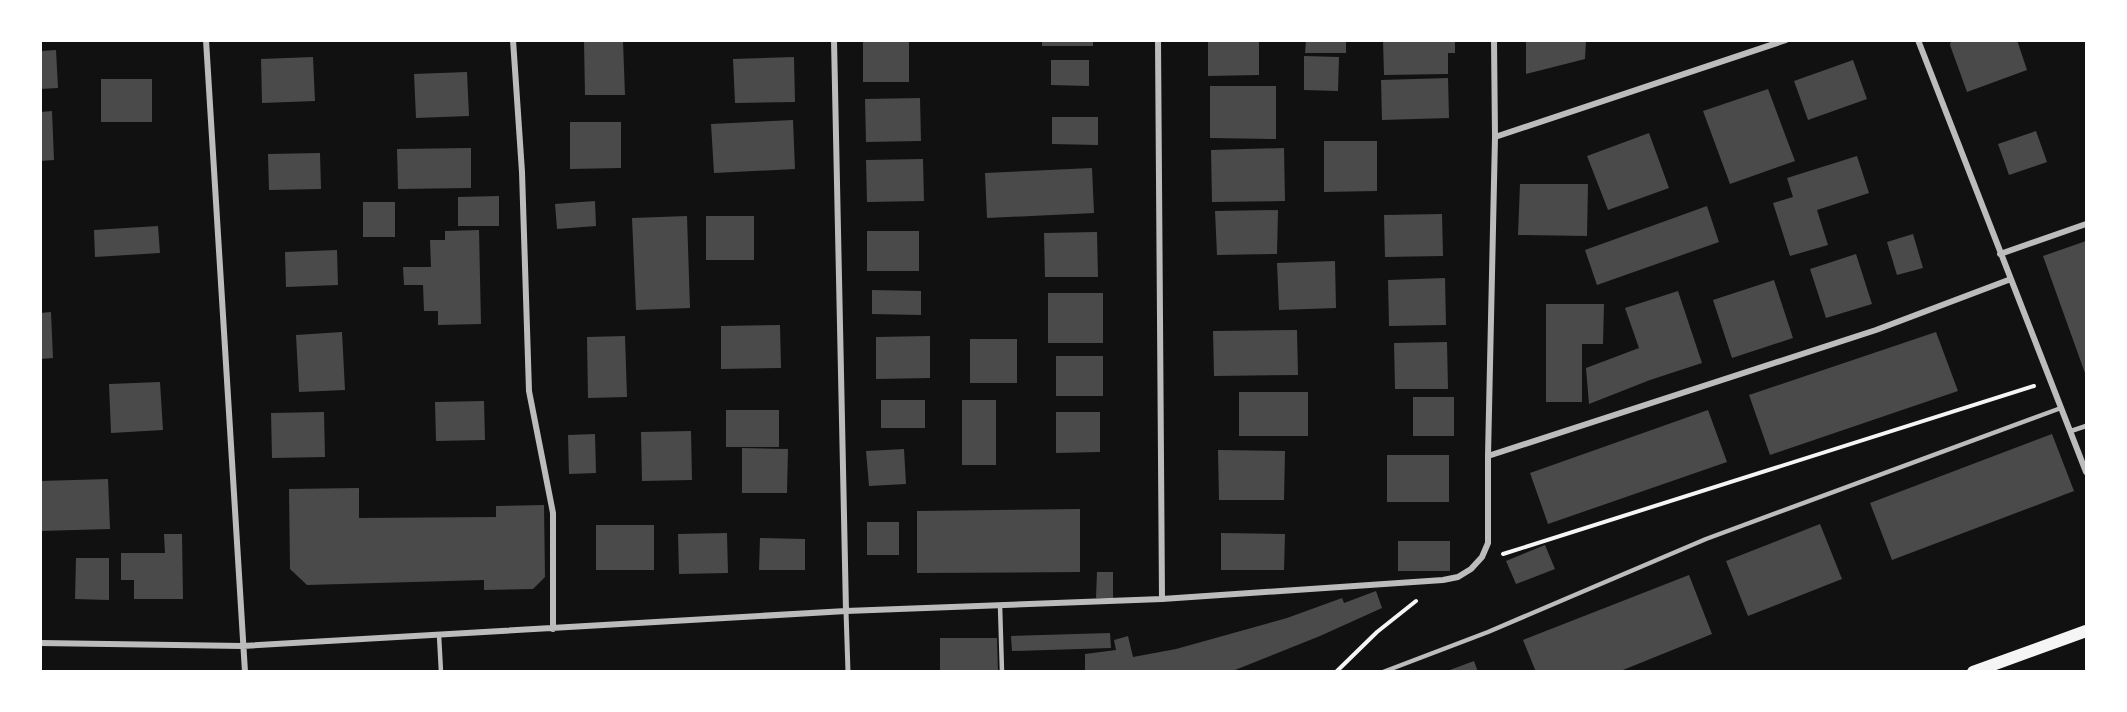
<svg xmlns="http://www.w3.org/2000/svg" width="2127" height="712" font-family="Raleway,sans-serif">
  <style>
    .building { fill: #4a4a4a }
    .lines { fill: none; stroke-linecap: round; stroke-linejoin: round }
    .path { stroke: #f5f5f5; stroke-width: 4 }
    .service { stroke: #bcbcbc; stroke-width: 4.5 }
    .pedestrian { stroke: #bcbcbc; stroke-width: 5 }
    .minor { stroke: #bcbcbc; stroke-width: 6 }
    .secondary { stroke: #f5f5f5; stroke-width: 12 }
  </style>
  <rect width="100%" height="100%" fill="#111"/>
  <!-- building -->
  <path class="building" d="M 863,40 L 909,40 L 909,82 L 863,82 Z
    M 1042,40 L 1093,40 L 1093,46 L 1042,46 Z
    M 1208,40 L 1259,40 L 1259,75 L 1208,76 Z
    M 1306,40 L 1346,40 L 1346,53 L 1305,53 Z
    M 1383,40 L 1455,40 L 1455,53 L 1448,53 L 1448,74 L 1384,75 Z
    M 1526,40 L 1586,40 L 1585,59 L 1526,74 Z
    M 1951,40 L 2017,40 L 2027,70 L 1967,92 L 1950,45 Z
    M 623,41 L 625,95 L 585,95 L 584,42 Z
    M 56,50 L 58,88 L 40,89 L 40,51 Z
    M 1304,56 L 1339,57 L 1338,91 L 1304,90 Z
    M 313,57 L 315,101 L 262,103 L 261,59 Z
    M 794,57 L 795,102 L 735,103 L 733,59 Z
    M 1051,60 L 1089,60 L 1089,86 L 1051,85 Z
    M 1853,60 L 1867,99 L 1808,120 L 1794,81 Z
    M 467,72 L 469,116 L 416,118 L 414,74 Z
    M 1448,78 L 1449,118 L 1382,120 L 1381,80 Z
    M 101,79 L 152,79 L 152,122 L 101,122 Z
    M 1210,86 L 1276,86 L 1276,139 L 1210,138 Z
    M 1768,89 L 1795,161 L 1730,184 L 1703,111 Z
    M 920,98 L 921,141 L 866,142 L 865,99 Z
    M 52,111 L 54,160 L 40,161 L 40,112 Z
    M 1052,117 L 1098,117 L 1098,145 L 1052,144 Z
    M 793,120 L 795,169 L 714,173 L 711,124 Z
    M 570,122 L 621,122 L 621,168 L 570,169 Z
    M 2036,131 L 2047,162 L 2009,175 L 1998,144 Z
    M 1649,133 L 1669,188 L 1608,210 L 1587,156 Z
    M 1324,141 L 1377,141 L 1377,191 L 1324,192 Z
    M 471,148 L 471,188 L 398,189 L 397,149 Z
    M 1284,148 L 1285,201 L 1212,202 L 1211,150 Z
    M 320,153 L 321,189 L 269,190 L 268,154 Z
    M 1857,156 L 1869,193 L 1817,210 L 1828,245 L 1790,256 L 1773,203 L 1793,197 L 1787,178 Z
    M 923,159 L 924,201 L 867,202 L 866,160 Z
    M 1092,168 L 1094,213 L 987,218 L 985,173 Z
    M 1520,184 L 1588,184 L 1587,236 L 1518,235 Z
    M 499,196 L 499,226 L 458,226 L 458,197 Z
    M 595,201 L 596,226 L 557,229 L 555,204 Z
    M 363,202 L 395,202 L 395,237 L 363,237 Z
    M 1707,206 L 1719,242 L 1597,285 L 1585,250 Z
    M 1278,210 L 1277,254 L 1217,255 L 1215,211 Z
    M 1442,214 L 1443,256 L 1385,257 L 1384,215 Z
    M 687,216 L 690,308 L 636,310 L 632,218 Z
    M 706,216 L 754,216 L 754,260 L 706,260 Z
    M 158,226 L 160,253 L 95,257 L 94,230 Z
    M 479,230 L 481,324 L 438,325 L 438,311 L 424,311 L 423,285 L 404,285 L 403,267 L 431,267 L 430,240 L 445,240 L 445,231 Z
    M 867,231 L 919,231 L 919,271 L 867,271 Z
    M 1097,232 L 1098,277 L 1045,277 L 1044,233 Z
    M 1913,234 L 1923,268 L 1897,275 L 1887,242 Z
    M 2086,241 L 2086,376 L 2043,256 Z
    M 337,250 L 338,285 L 286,287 L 285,252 Z
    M 1856,254 L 1872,304 L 1826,318 L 1810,269 Z
    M 1335,261 L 1336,308 L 1279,310 L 1277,263 Z
    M 1445,278 L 1446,325 L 1389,326 L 1388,280 Z
    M 1774,280 L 1793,338 L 1732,358 L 1713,300 Z
    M 872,290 L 921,291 L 921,315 L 872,314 Z
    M 1678,291 L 1702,363 L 1650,380 L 1589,404 L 1586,368 L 1639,348 L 1625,308 Z
    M 1048,293 L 1103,293 L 1103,343 L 1048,343 Z
    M 1546,304 L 1604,304 L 1603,344 L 1582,344 L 1582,402 L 1546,402 Z
    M 51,312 L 53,358 L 40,359 L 40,313 Z
    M 780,325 L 781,368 L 721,369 L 721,326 Z
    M 1297,330 L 1298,375 L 1214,376 L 1213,331 Z
    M 342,332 L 345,390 L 299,392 L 296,335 Z
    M 1936,332 L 1958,391 L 1770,455 L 1749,395 Z
    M 625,336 L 627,397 L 588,398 L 587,337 Z
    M 930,336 L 930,378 L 876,379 L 876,337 Z
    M 970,339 L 1017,339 L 1017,383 L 970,383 Z
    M 1447,342 L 1448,389 L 1395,389 L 1394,343 Z
    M 1056,356 L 1103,356 L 1103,396 L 1056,396 Z
    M 160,382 L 163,430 L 111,433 L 109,384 Z
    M 1239,392 L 1308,392 L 1308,436 L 1239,436 Z
    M 1413,397 L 1454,397 L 1454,436 L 1413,436 Z
    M 881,400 L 925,400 L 925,428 L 881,428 Z
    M 962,400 L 996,400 L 996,465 L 962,465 Z
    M 484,401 L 485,440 L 436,441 L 435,402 Z
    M 726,410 L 779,410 L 779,447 L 726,447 Z
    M 1708,410 L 1727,462 L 1548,524 L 1530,473 Z
    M 324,412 L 325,457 L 272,458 L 271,413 Z
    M 1056,412 L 1100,412 L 1100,452 L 1056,453 Z
    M 691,431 L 692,480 L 642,481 L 641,432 Z
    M 595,434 L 596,473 L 569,474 L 568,435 Z
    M 2052,434 L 2074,491 L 1892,560 L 1870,503 Z
    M 742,448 L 788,449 L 787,493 L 742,493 Z
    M 904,449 L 906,484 L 869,486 L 866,451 Z
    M 1218,450 L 1285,451 L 1284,500 L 1219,500 Z
    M 1387,455 L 1449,455 L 1449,502 L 1387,502 Z
    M 108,479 L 110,529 L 40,531 L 40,481 Z
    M 359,488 L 359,518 L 496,517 L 496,506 L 544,505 L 545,577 L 533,589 L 484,590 L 484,580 L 307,585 L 290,569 L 289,489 Z
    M 1080,509 L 1080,572 L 917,573 L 917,511 Z
    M 867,522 L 899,522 L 899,555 L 867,555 Z
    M 1820,524 L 1842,579 L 1748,616 L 1726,561 Z
    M 596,525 L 654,525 L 654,570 L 596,570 Z
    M 727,533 L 728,573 L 679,574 L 678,534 Z
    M 1221,533 L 1285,534 L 1284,570 L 1221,570 Z
    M 164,534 L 182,534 L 183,599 L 134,599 L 134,580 L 121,580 L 121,553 L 165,553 Z
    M 760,538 L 805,539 L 805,570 L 759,570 Z
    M 1398,541 L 1450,541 L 1450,571 L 1398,571 Z
    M 1545,545 L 1555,569 L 1516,584 L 1506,561 Z
    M 76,558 L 109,558 L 109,600 L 75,599 Z
    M 1097,572 L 1113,572 L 1113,598 L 1096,598 Z
    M 1689,575 L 1712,634 L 1618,672 L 1536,672 L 1523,640 Z
    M 1376,591 L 1382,608 L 1320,636 L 1230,672 L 1085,672 L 1085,654 L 1116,650 L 1114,640 L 1128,636 L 1133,657 L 1176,649 L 1287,618 L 1342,598 L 1344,603 Z
    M 1110,633 L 1111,648 L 1012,651 L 1011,636 Z
    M 940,638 L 997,638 L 998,672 L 940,672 Z
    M 1474,661 L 1478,672 L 1447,672 L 1447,671 Z"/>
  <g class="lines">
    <!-- path -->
    <path class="path" d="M 1503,554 L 2034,386
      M 1336,672 L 1377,632 L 1416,601"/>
    <!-- service -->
    <path class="service" d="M 2071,431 L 2086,426
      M 1000,605 L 1002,672
      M 439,635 L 441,672
      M 1383,672 L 1488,632 L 1706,539 L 2061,408"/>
    <!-- pedestrian -->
    <path class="pedestrian" d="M 846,611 L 848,672"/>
    <!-- minor -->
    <path class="minor" d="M 206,40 L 245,672
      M 513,40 L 522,172 L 529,391 L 553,513 L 553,629
      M 834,40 L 846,611
      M 1158,40 L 1162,599
      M 1918,40 L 2086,472
      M 1495,137 L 1786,40
      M 2000,254 L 2086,224
      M 1488,456 L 1876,330 L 2011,279
      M 40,643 L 243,646 L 846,611 L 1162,599 L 1443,580 L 1458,577 L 1471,569 L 1482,557 L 1488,543 L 1488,456 L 1495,137 L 1494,40"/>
    <!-- secondary -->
    <path class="secondary" d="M 1973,672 L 2086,631"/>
  </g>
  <!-- border -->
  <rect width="2127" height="712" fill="none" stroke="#ffffff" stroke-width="84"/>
</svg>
